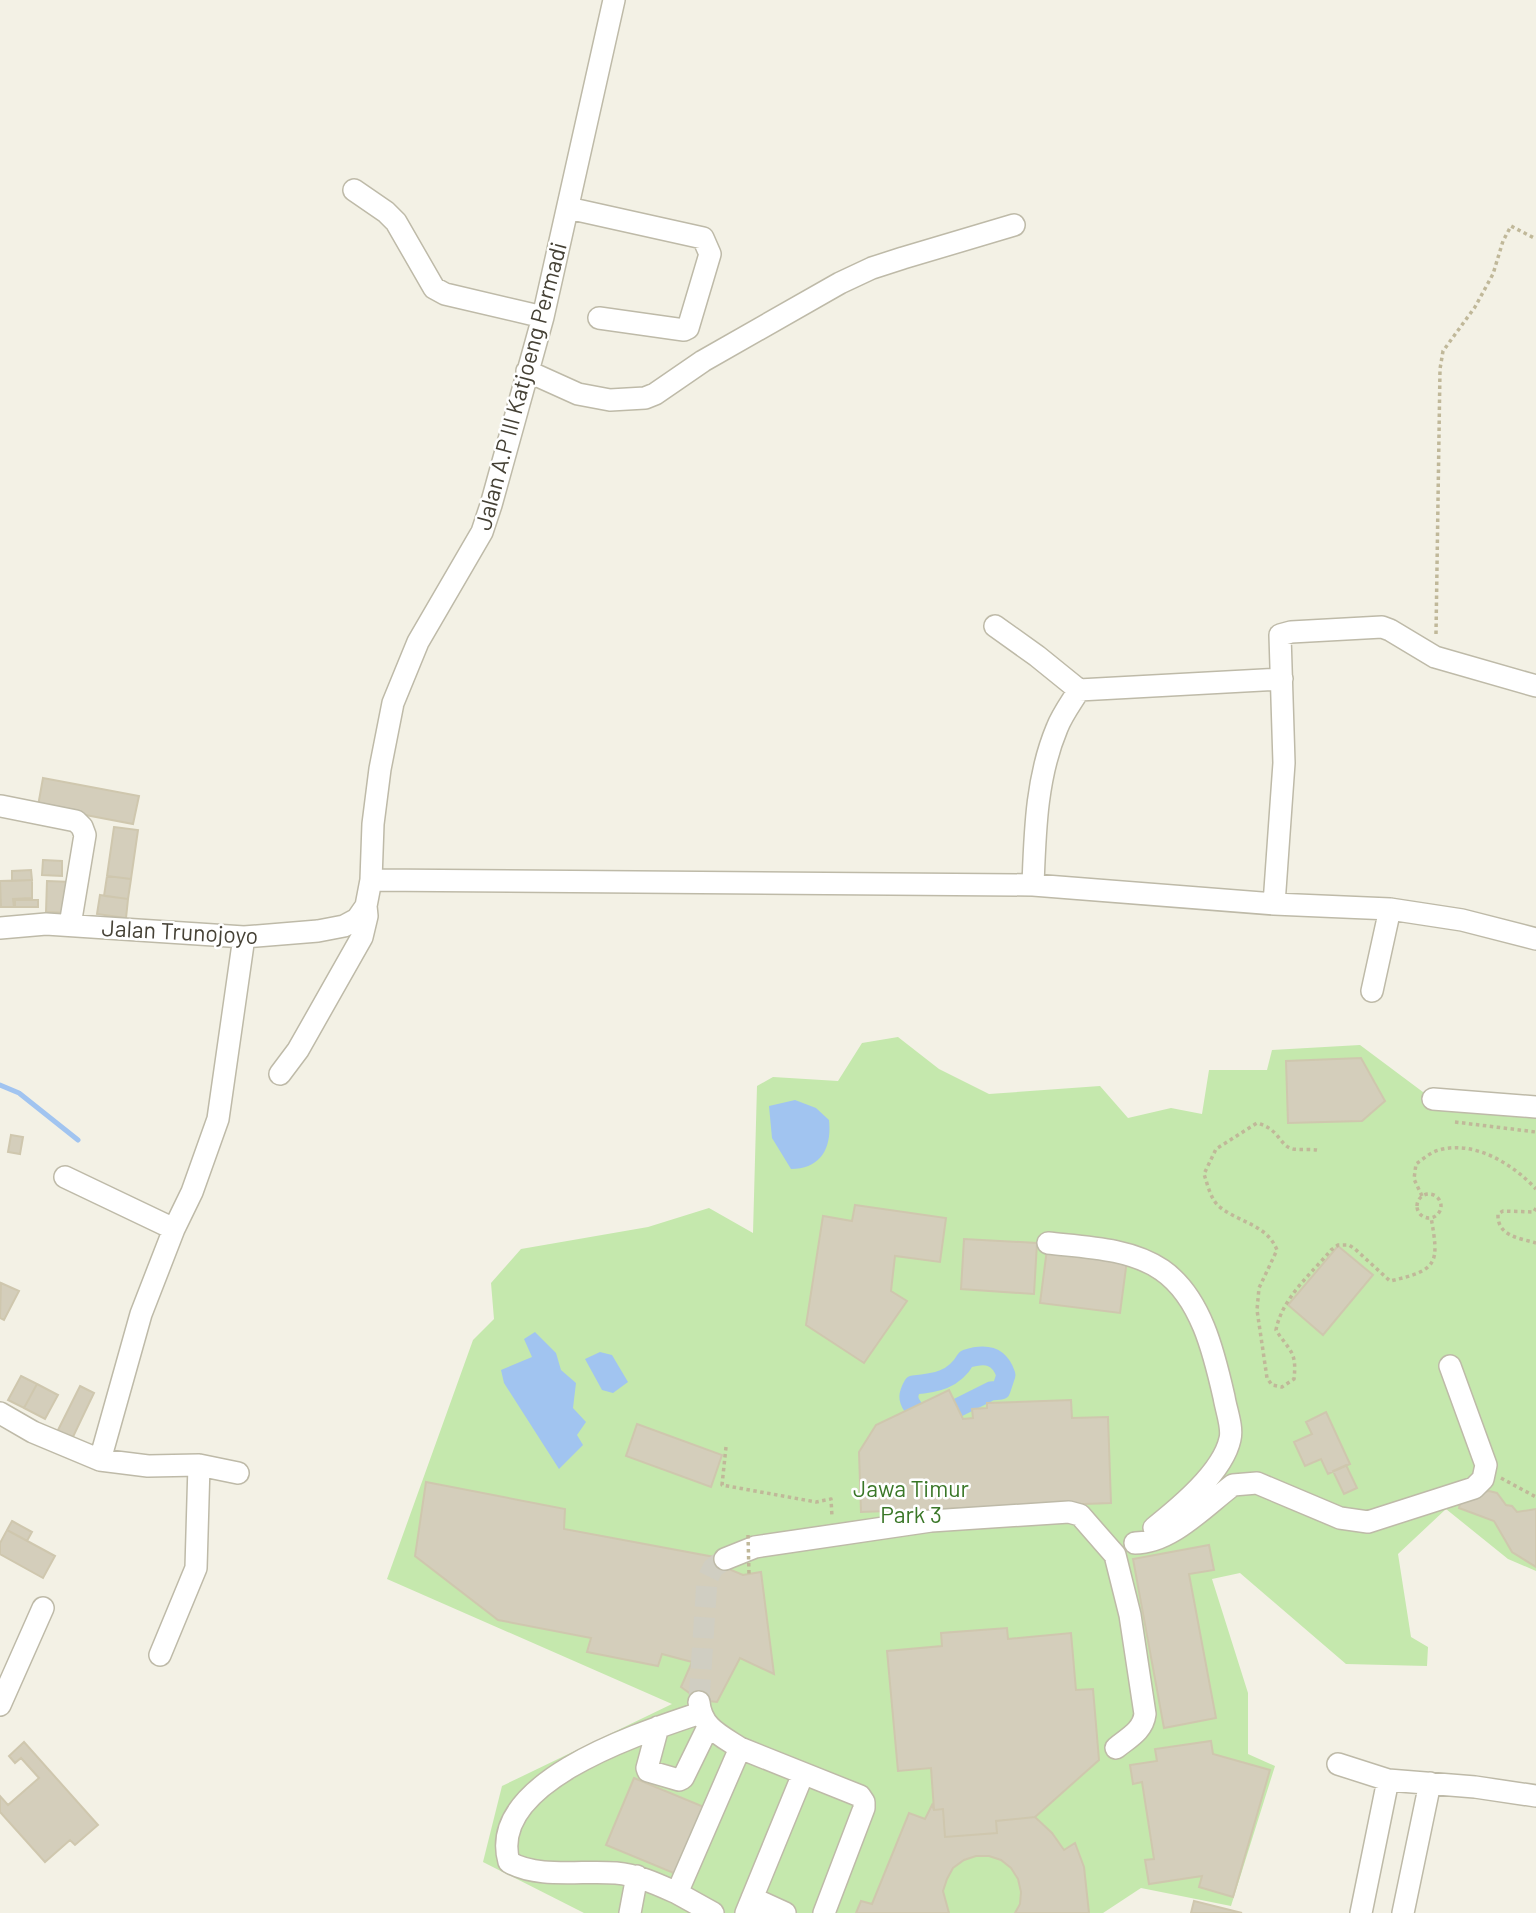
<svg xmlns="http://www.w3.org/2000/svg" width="1536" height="1913" font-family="Barlow,sans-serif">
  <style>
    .green { fill: #c5e8ad }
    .water { fill: #a1c4f0 }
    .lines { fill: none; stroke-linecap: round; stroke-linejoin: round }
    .stream { stroke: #a1c4f0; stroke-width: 5 }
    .canal { stroke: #a1c4f0; stroke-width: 19 }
    .building { fill: #d4cebb; stroke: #cfc7ae; stroke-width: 2 }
    .minor-tunnel { stroke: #d0cec2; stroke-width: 21; stroke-dasharray: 21 10; stroke-linecap: butt }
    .minor-casing { stroke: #bebaa8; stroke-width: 24 }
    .path { stroke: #c0b899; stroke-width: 3.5; stroke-dasharray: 3.5 3.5; stroke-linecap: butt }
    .minor { stroke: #fff; stroke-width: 21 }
    .path-bridge { stroke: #c0b899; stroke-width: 3.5; stroke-dasharray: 3.5 3.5; stroke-linecap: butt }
    .labels { text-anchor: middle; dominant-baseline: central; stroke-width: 5; stroke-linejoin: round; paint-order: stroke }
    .street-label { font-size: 23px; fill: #454135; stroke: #fff }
    .park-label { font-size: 23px; fill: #3a7728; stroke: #fff }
  </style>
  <rect width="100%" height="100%" fill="#f3f1e5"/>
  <!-- green -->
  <path class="green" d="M 898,1037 L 939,1069 L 989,1094 L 1100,1086 L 1128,1118 L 1171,1108 L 1202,1114 L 1209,1070 L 1267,1070 L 1272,1050 L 1360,1045 L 1447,1110 L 1536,1115 L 1536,1571 L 1508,1559 L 1446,1509 L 1398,1554 L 1411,1637 L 1428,1647 L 1427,1666 L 1346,1664 L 1240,1573 L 1212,1579 L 1248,1693 L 1248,1754 L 1275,1766 L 1231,1906 L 1141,1888 L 1103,1913 L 584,1913 L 483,1862 L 502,1786 L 672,1704 L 387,1579 L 473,1340 L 494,1319 L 491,1283 L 521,1249 L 648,1227 L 709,1208 L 753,1233 L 757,1086 L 773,1077 L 838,1081 L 862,1043 Z"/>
  <!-- water -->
  <path class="water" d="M 795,1100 L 816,1108 L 829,1120 C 832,1148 821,1169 791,1169 L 772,1138 L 769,1106 Z
    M 535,1332 L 556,1353 L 561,1370 L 576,1383 L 573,1408 L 586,1422 L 577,1435 L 583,1445 L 559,1469 L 504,1383 L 501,1370 L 532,1357 L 524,1339 Z
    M 600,1352 L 612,1355 L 628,1382 L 613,1393 L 602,1390 L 585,1359 Z"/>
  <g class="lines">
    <!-- stream -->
    <path class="stream" d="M 0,1085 L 19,1093 L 78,1140"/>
    <!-- canal -->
    <path class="canal" d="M 913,1407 C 907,1399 908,1394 913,1385 C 936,1383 954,1380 966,1359 C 985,1353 999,1354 1006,1375 L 1001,1390 L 991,1391 L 957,1408"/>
  </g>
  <!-- building -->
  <path class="building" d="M 43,778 L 139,796 L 133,824 L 38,806 Z
    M 114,827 L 138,830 L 131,879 L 107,876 Z
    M 43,860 L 62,861 L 62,876 L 42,875 Z
    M 31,870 L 32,880 L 12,881 L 12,871 Z
    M 107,876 L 131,879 L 128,899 L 104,896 Z
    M 32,880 L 32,898 L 13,899 L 14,907 L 1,907 L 0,881 Z
    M 47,881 L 72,882 L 71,913 L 46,912 Z
    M 100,895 L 128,899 L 126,918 L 97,914 Z
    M 15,900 L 38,900 L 38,907 L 15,907 Z
    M 1361,1058 L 1385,1101 L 1362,1121 L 1288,1123 L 1286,1061 Z
    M 11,1135 L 23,1137 L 20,1154 L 8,1152 Z
    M 855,1205 L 946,1218 L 940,1262 L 895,1256 L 891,1291 L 907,1301 L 864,1363 L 806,1325 L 823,1216 L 852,1221 Z
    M 964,1239 L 1037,1243 L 1034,1294 L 961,1289 Z
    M 1338,1246 L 1373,1275 L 1323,1335 L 1288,1305 Z
    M 1047,1249 L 1127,1260 L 1120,1313 L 1040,1303 Z
    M 1,1283 L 19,1291 L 4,1320 L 0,1318 Z
    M 21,1376 L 37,1384 L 24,1408 L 8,1400 Z
    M 37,1384 L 58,1395 L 45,1419 L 24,1408 Z
    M 80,1386 L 94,1393 L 72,1439 L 57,1432 Z
    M 949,1390 L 963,1419 L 973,1418 L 972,1409 L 987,1408 L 987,1403 L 1071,1400 L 1072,1418 L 1108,1417 L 1111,1503 L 861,1512 L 859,1452 L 876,1425 Z
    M 1326,1412 L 1350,1464 L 1328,1474 L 1321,1459 L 1305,1466 L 1294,1442 L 1312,1434 L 1306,1422 Z
    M 637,1424 L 722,1455 L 711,1487 L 626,1456 Z
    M 1346,1465 L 1357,1488 L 1344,1494 L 1333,1471 Z
    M 426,1482 L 565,1509 L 564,1529 L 725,1559 L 731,1570 L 743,1575 L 761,1572 L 774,1674 L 740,1658 L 717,1702 L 699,1700 L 681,1687 L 692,1662 L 662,1654 L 658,1666 L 587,1652 L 591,1638 L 498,1620 L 415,1556 Z
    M 1489,1491 L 1497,1493 L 1506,1505 L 1512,1506 L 1517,1512 L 1536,1509 L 1536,1567 L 1512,1552 L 1494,1521 L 1459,1508 L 1462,1496 Z
    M 12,1521 L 32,1532 L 27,1541 L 7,1530 Z
    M 7,1530 L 55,1556 L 43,1578 L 0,1554 L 0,1543 Z
    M 1209,1545 L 1214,1570 L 1189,1574 L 1216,1718 L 1164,1728 L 1133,1559 Z
    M 1007,1628 L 1008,1639 L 1071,1633 L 1076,1690 L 1093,1689 L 1099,1760 L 1035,1817 L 996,1821 L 997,1833 L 945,1837 L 943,1809 L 934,1810 L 931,1768 L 898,1771 L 887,1651 L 942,1646 L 941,1633 Z
    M 1211,1741 L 1213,1754 L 1270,1770 L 1233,1897 L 1199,1887 L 1202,1876 L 1149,1884 L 1145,1860 L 1154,1859 L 1142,1782 L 1133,1784 L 1130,1765 L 1157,1761 L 1155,1749 Z
    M 24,1742 L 98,1825 L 75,1845 L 70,1840 L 45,1862 L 0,1812 L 0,1796 L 8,1805 L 39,1778 L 21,1758 L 15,1763 L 9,1756 Z
    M 634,1778 L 704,1807 L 676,1874 L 606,1845 Z
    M 932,1805 L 934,1810 L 943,1809 L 945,1837 L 997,1833 L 996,1821 L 1035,1817 L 1052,1833 L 1064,1850 L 1075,1843 L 1084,1867 L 1089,1913 L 1015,1913 L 1020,1904 L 1021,1892 L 1018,1879 L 1011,1868 L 1001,1860 L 989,1856 L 976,1856 L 964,1860 L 953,1868 L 947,1879 L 943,1891 L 949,1913 L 856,1913 L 861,1901 L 872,1904 L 909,1813 L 925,1819 Z
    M 1194,1901 L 1242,1913 L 1191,1913 Z"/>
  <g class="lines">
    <!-- minor-tunnel -->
    <path class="minor-tunnel" d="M 699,1700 L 707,1580 L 713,1568 L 725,1559"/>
    <!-- minor casing -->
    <g class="minor-casing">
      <path id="minor" d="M 354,190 L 386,212 L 396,222 L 434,288 L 445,294 L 543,317
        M 568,208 L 703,238 L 710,254 L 688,328 L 684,330 L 599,318
        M 527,371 L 578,394 L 610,400 L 645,398 L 655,394 L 703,361 L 840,283 L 872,268 L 903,258 L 1014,225
        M 995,626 L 1037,656 L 1079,690 L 1282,679
        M 1,806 L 76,821 L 82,827 L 85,835 L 70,925
        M 371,880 L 1033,885 L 1274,904 L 1390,909 L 1462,920 L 1536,939
        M 1033,885 C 1035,833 1036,778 1057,728 C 1062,715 1071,703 1079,690
        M 1274,904 L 1284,763 L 1280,635 L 1291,632 L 1382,627 L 1390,630 L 1435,657 L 1536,686
        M 0,928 L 46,924 L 244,937 L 318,931 L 344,926 L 357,919 L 366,906 L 371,880 L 373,824 L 380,769 L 393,703 L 418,642 L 482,532 L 491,505 L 543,317 L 614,0
        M 1372,991 L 1390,909
        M 280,1074 L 298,1050 L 362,937 L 367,916 L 366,906
        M 1433,1099 L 1536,1107
        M 65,1177 L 174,1229
        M 1048,1243 C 1084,1247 1130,1248 1162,1270 C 1201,1297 1214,1353 1224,1397 C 1226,1410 1233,1427 1230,1439 C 1223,1472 1179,1508 1154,1528
        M 0,1413 L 33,1432 L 100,1460 L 148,1466 L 199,1465 L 238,1473
        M 100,1460 L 141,1314 L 174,1229 L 192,1192 L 218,1119 L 244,937
        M 1135,1543 C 1171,1543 1205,1506 1233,1485 L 1257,1483 L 1340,1518 L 1368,1522 L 1474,1488 L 1483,1479 L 1486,1465 L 1450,1366
        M 725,1559 L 755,1547 L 931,1521 L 1069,1512 L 1080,1515 L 1115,1555 L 1130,1615 L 1145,1714 C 1143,1731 1128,1738 1116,1748
        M 160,1655 L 196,1568 L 199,1465
        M 699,1702 C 701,1727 720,1735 740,1748 L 677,1893 L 713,1913
        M 0,1705 L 43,1608
        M 658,1727 L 647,1768 L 648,1771 L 679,1780 L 683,1778 L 708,1727
        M 740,1748 L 860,1796 L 864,1802 L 864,1808 L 824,1913
        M 1338,1764 L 1388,1780 L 1475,1787 L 1536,1796
        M 677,1893 C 657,1884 638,1875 616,1873 C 583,1870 538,1879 509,1862 C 486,1781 644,1732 700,1713
        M 752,1898 L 785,1913
        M 630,1913 L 637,1876
        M 746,1913 L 803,1774
        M 1361,1913 L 1388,1780
        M 1403,1913 L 1430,1783"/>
    </g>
    <!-- path -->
    <path class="path" d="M 1436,634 L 1440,369 L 1443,351 L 1475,307 L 1493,274 L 1503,241 L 1511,226 L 1536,239
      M 1455,1122 L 1536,1132
      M 1317,1150 C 1310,1149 1301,1150 1293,1149 C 1279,1146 1280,1129 1257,1123 L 1216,1149 L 1204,1174 C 1208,1186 1211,1201 1221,1208 C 1241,1223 1267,1225 1277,1250 L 1259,1288 L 1257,1310 L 1267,1378 L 1272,1385 L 1282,1387 L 1294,1379 C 1297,1351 1290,1352 1276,1330 C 1282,1298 1311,1274 1331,1250 L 1338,1245 L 1349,1245 L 1355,1249 L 1390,1281 C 1439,1270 1439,1263 1431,1217
      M1417 1206a12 12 0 1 1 24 0a12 12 0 1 1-24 0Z
      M 1422,1196 L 1414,1179 L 1416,1164 C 1423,1159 1431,1152 1439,1150 C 1474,1140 1513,1164 1536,1189
      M 1536,1208 L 1534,1212 L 1503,1211 L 1498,1214 C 1497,1236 1519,1238 1536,1243
      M 726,1447 L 722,1485 L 816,1502 L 831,1499 L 832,1517
      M 1501,1478 L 1536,1497"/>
    <!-- minor -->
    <use href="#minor" class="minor"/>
    <!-- path-bridge -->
    <path class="path-bridge" d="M 748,1535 L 749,1574"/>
  </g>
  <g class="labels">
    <!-- street labels -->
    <g class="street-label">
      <text transform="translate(520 386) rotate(-75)">Jalan A.P III Katjoeng Permadi</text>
      <text transform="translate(180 931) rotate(3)">Jalan Trunojoyo</text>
    </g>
    <!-- park labels -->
    <g class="park-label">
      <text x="911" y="1488">Jawa Timur<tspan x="911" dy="26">Park 3</tspan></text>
    </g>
  </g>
</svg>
